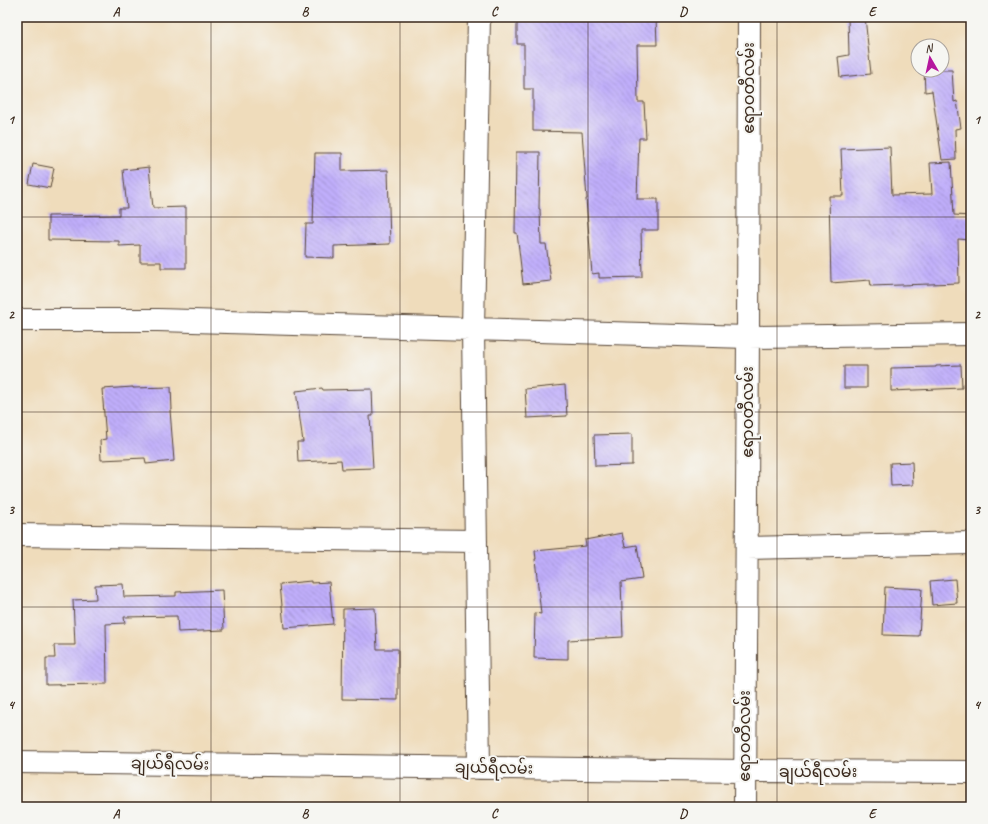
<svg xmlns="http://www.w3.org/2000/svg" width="988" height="824" font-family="Caveat,'Noto Sans Myanmar',sans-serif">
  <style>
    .building { fill: url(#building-back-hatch) }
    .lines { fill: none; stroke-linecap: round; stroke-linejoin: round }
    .minor-casing { stroke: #564536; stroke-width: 24 }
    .minor { stroke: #fff; stroke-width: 22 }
    .grid { fill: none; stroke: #3b2a1e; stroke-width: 1; stroke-opacity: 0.55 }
    .labels { text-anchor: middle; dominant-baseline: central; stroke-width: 4; stroke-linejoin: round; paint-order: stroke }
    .street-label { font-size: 16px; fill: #3b2a1e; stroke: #f6f6f2 }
    .neatline { fill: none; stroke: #3b2a1e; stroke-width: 1.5 }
    .grid-label { font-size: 13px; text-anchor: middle; font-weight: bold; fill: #3b2a1e }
  </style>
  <defs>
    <pattern id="building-back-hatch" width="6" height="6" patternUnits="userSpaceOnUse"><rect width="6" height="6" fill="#c0aefb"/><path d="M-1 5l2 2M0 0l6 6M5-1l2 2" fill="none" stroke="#9d8ecb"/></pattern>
  </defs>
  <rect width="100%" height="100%" fill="#f6f6f2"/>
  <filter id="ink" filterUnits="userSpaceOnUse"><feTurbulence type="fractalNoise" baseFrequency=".025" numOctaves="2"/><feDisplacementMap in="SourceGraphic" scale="8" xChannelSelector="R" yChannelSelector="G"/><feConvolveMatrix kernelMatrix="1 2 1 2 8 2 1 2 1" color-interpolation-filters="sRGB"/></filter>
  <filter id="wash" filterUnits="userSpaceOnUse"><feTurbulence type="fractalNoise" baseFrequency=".012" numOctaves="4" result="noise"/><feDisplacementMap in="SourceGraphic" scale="16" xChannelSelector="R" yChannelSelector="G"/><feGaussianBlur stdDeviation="0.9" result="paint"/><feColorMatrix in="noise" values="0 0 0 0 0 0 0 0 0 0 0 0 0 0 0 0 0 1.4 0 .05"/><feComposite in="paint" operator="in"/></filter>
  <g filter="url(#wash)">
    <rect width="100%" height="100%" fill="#efdcbb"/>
    <g id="blocks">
      <!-- building -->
      <path class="building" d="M 519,17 L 656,17 L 657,45 L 637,45 L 638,102 L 644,102 L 646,138 L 639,138 L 637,199 L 658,199 L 658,230 L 641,230 L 642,277 L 599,278 L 599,273 L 592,274 L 586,199 L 587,199 L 582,132 L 533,131 L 533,89 L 524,89 L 524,44 L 517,44 L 517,20 L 519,20 Z
        M 848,17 L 865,17 L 871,74 L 840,77 L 838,57 L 849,55 Z
        M 924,70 L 952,70 L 954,102 L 957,101 L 961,128 L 955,129 L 956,159 L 942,160 L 932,91 L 925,92 Z
        M 890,147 L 892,195 L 932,194 L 930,163 L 951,162 L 954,215 L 971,216 L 971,240 L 958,239 L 959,283 L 871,286 L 870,280 L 831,283 L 829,196 L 843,196 L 841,149 Z
        M 516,152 L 540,152 L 539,209 L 540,209 L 541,244 L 546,244 L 551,281 L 523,284 L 517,233 L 515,233 Z
        M 315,153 L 342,153 L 342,171 L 388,170 L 390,244 L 334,246 L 334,258 L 305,257 L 306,224 L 313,224 Z
        M 33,164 L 54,168 L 50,188 L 29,184 Z
        M 149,167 L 153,208 L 186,207 L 186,268 L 161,268 L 161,262 L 140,262 L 140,245 L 119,246 L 119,241 L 48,240 L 48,216 L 119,215 L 119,208 L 127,208 L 123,170 Z
        M 961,365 L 962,388 L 891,391 L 891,368 L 936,367 L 936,366 Z
        M 844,366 L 867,366 L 867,388 L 844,388 Z
        M 565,385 L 567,416 L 527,418 L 525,389 Z
        M 133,387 L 133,388 L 171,387 L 172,410 L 170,410 L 174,461 L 146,464 L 145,458 L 101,460 L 100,440 L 106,439 L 102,389 Z
        M 322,388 L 323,390 L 372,389 L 373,416 L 370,416 L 373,468 L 342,469 L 341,460 L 298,462 L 297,442 L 303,442 L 296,391 Z
        M 632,434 L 632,465 L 595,466 L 594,435 Z
        M 912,462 L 913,485 L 891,486 L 890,463 Z
        M 622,533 L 625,547 L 637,545 L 642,579 L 621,582 L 623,637 L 568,640 L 568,659 L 534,658 L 535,613 L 541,614 L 535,559 L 536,559 L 535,551 L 586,546 L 585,540 Z
        M 955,579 L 957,603 L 932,605 L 930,581 Z
        M 311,581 L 311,583 L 329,582 L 333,624 L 284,628 L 280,584 Z
        M 123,584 L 124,597 L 176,596 L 176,592 L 222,590 L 224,630 L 178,632 L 177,616 L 124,617 L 125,623 L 106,624 L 107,684 L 46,685 L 46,658 L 55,658 L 54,645 L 75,645 L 73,600 L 96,599 L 95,585 Z
        M 885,587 L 922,589 L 919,636 L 883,635 Z
        M 375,608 L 377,649 L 398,649 L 398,700 L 342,699 L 343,609 Z"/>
    </g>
  </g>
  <g filter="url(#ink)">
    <use href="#blocks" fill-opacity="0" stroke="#564536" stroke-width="1"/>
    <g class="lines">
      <!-- minor casing -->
      <g class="minor-casing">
        <path id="minor" d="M 17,320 L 158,320 L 748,337 L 971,334
          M 17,535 L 476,541
          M 747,548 L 971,543
          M 17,762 L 745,771 L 971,772
          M 479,768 L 473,329 L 479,17
          M 745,807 L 748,337 L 749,17"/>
      </g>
      <!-- minor -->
      <use href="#minor" class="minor"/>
    </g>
  </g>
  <!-- grid -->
  <path class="grid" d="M 211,17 L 211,807M 400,17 L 400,807M 588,17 L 588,807M 777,17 L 777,807M 17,217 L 971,217M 17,412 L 971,412M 17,607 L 971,607"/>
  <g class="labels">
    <!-- street labels -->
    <g class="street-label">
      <text transform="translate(749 88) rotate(-90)">ဧရာဝတီလမ်း</text>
      <text transform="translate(748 412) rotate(-90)">ဧရာဝတီလမ်း</text>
      <text transform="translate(745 736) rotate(-90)">ဧရာဝတီလမ်း</text>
      <text transform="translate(170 764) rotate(1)">ချယ်ရီလမ်း</text>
      <text transform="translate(494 768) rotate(1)">ချယ်ရီလမ်း</text>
      <text x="818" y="772">ချယ်ရီလမ်း</text>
    </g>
  </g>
  <!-- margin -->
  <rect width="988" height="824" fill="none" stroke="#f6f6f2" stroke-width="44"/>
  <!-- north arrow -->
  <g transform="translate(930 58) rotate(351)"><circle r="19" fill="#f6f6f2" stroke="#aba49d"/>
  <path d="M0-3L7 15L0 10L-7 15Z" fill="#b5179e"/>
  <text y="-6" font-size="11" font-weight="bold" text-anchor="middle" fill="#3b2a1e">N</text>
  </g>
  <rect x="22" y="22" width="944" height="780" class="neatline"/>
  <g class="grid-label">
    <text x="116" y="16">A</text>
    <text x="305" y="16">B</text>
    <text x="494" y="16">C</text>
    <text x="683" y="16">D</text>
    <text x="872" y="16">E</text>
    <text x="11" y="124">1</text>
    <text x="977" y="124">1</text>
    <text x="11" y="319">2</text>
    <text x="977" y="319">2</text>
    <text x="11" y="514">3</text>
    <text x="977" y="514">3</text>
    <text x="11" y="709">4</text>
    <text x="977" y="709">4</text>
    <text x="116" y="818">A</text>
    <text x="305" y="818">B</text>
    <text x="494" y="818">C</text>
    <text x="683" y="818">D</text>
    <text x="872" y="818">E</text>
  </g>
</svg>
